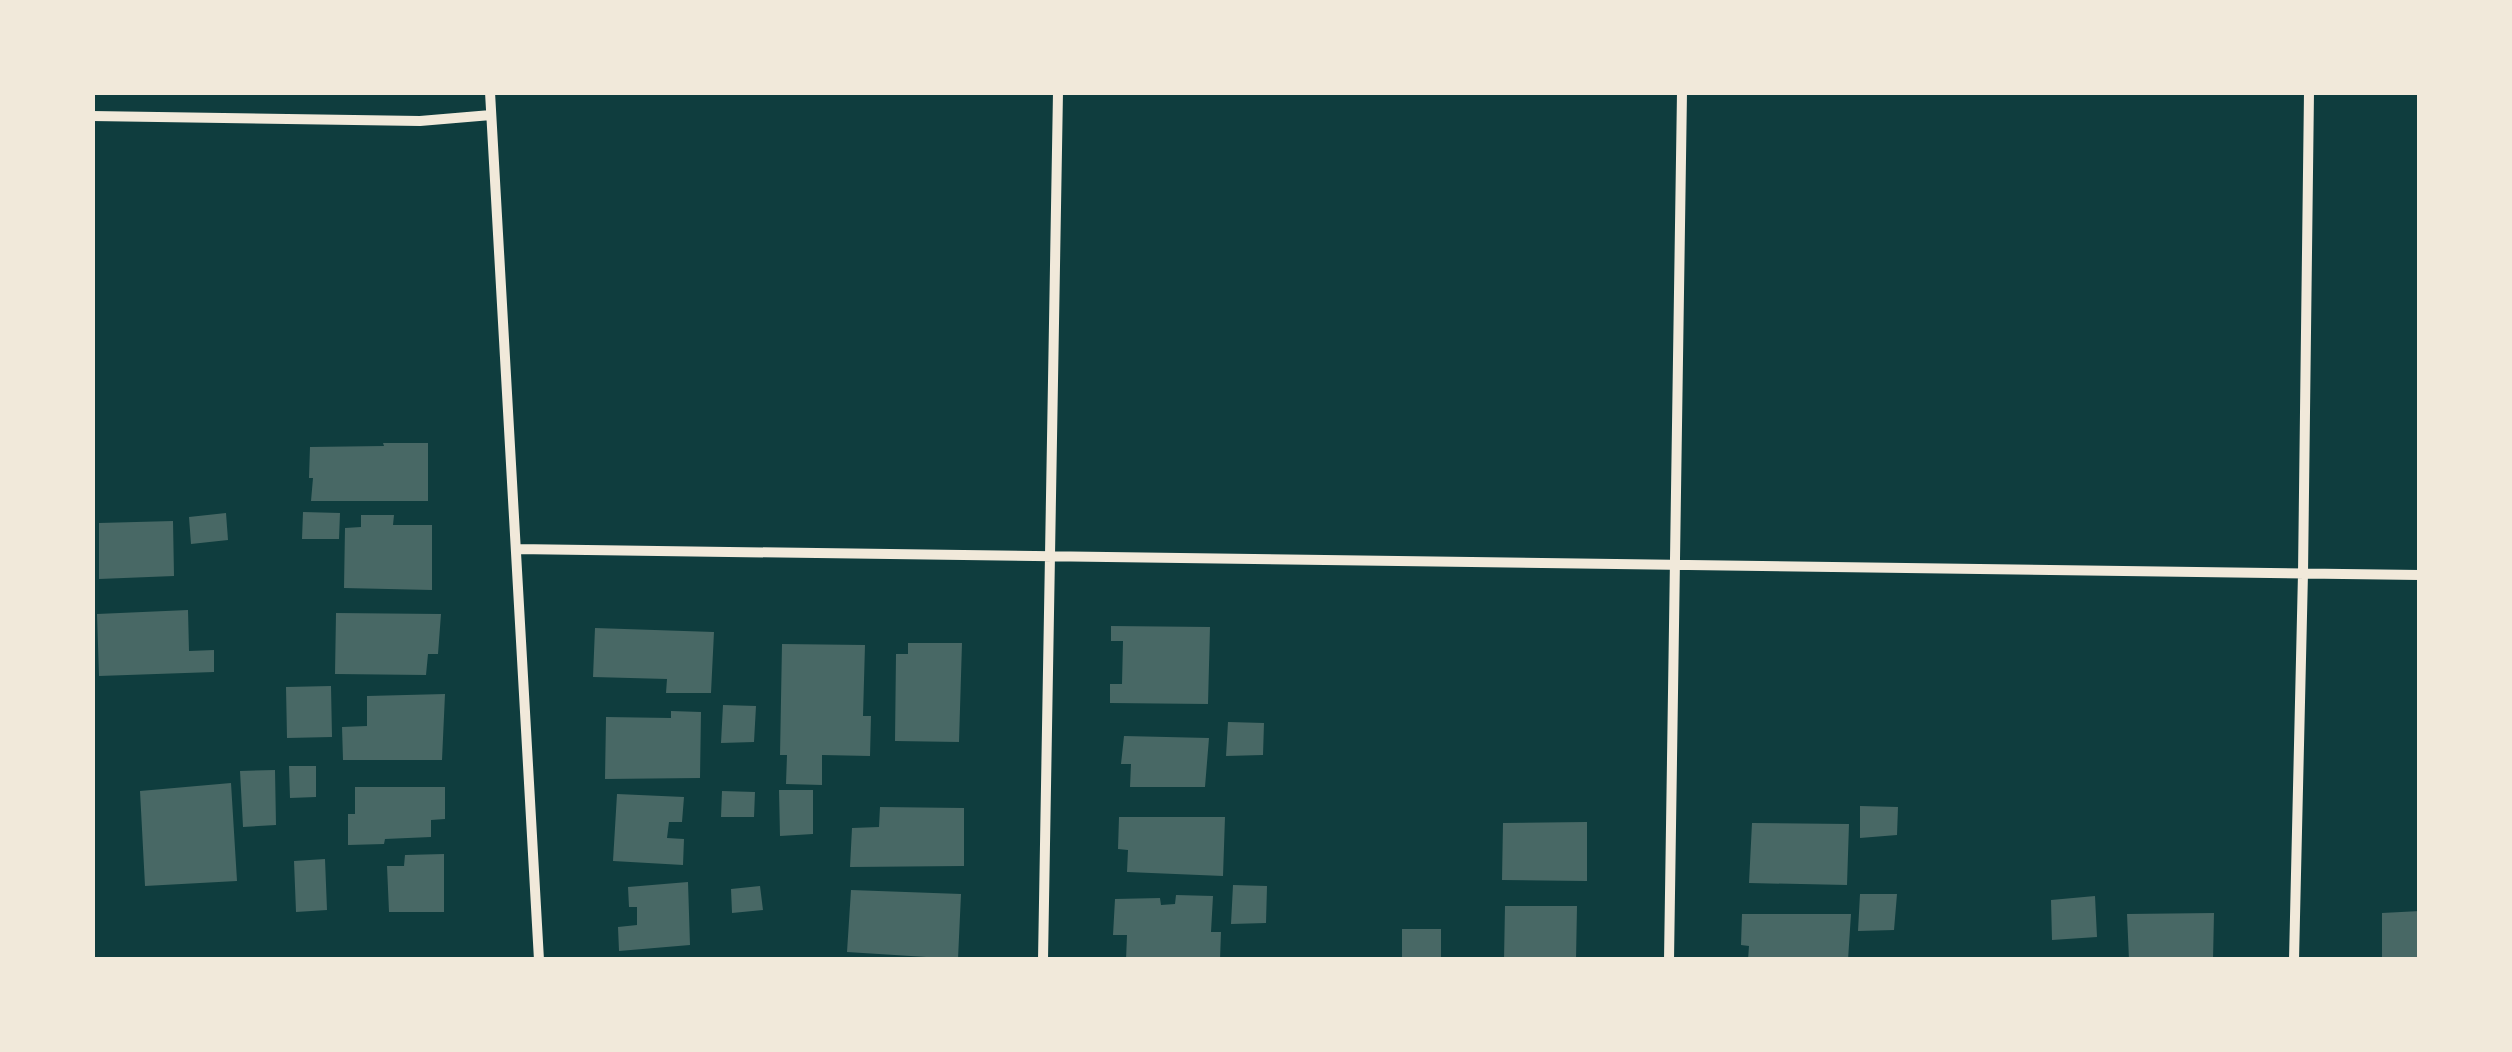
<svg xmlns="http://www.w3.org/2000/svg" width="2512" height="1052" font-family="Inter,sans-serif">
  <style>
    .building { fill: #486865 }
    .lines { fill: none; stroke-linecap: round; stroke-linejoin: round }
    .minor { stroke: #f1e9da; stroke-width: 10 }
  </style>
  <rect width="100%" height="100%" fill="#0f3d3e"/>
  <!-- building -->
  <path class="building" d="M 383,443 L 428,443 L 428,501 L 311,501 L 313,478 L 309,478 L 310,447 L 384,446 Z
    M 303,512 L 340,513 L 339,539 L 302,539 Z
    M 226,513 L 228,540 L 191,544 L 189,517 Z
    M 361,515 L 394,515 L 393,525 L 432,525 L 432,590 L 344,588 L 345,528 L 361,527 Z
    M 173,521 L 174,576 L 99,579 L 99,523 Z
    M 188,610 L 189,651 L 214,650 L 214,672 L 99,676 L 97,614 Z
    M 336,613 L 441,614 L 438,654 L 428,654 L 426,675 L 335,674 Z
    M 1111,626 L 1210,627 L 1208,704 L 1110,703 L 1110,684 L 1122,684 L 1123,641 L 1111,641 Z
    M 595,628 L 714,632 L 711,693 L 666,693 L 667,679 L 593,677 Z
    M 908,643 L 962,643 L 959,742 L 895,741 L 896,654 L 908,654 Z
    M 782,644 L 865,645 L 863,716 L 871,716 L 870,756 L 822,755 L 822,785 L 786,784 L 787,755 L 780,755 Z
    M 331,686 L 332,737 L 287,738 L 286,687 Z
    M 445,694 L 442,760 L 343,760 L 342,727 L 367,726 L 367,696 Z
    M 723,705 L 756,706 L 754,742 L 721,743 Z
    M 671,711 L 701,712 L 700,778 L 605,779 L 606,717 L 671,718 Z
    M 1228,722 L 1264,723 L 1263,755 L 1226,756 Z
    M 1124,736 L 1209,738 L 1205,787 L 1130,787 L 1131,764 L 1121,764 Z
    M 289,766 L 316,766 L 316,797 L 290,798 Z
    M 275,770 L 276,825 L 243,827 L 240,771 Z
    M 231,783 L 237,881 L 145,886 L 140,791 Z
    M 355,787 L 445,787 L 445,819 L 431,820 L 431,837 L 385,839 L 384,844 L 348,845 L 348,814 L 355,814 Z
    M 779,790 L 813,790 L 813,834 L 780,836 Z
    M 722,791 L 755,792 L 754,817 L 721,817 Z
    M 617,794 L 684,797 L 682,822 L 669,822 L 667,838 L 684,839 L 683,865 L 613,861 Z
    M 1860,806 L 1898,807 L 1897,835 L 1860,838 Z
    M 880,807 L 964,808 L 964,866 L 850,867 L 852,828 L 879,827 Z
    M 1119,817 L 1225,817 L 1223,876 L 1127,872 L 1128,850 L 1118,849 Z
    M 1587,822 L 1587,881 L 1502,880 L 1503,823 Z
    M 1752,823 L 1849,824 L 1847,885 L 1749,883 Z
    M 444,854 L 444,912 L 389,912 L 387,866 L 404,866 L 405,855 Z
    M 325,859 L 327,910 L 296,912 L 294,861 Z
    M 688,882 L 690,945 L 619,951 L 618,927 L 637,925 L 637,907 L 629,907 L 628,887 Z
    M 1233,885 L 1267,886 L 1266,923 L 1231,924 Z
    M 760,886 L 763,910 L 732,913 L 731,889 Z
    M 851,890 L 961,894 L 958,959 L 847,952 Z
    M 1860,894 L 1897,894 L 1894,930 L 1858,931 Z
    M 1176,895 L 1213,896 L 1211,932 L 1221,932 L 1220,960 L 1126,960 L 1127,935 L 1113,935 L 1115,899 L 1160,898 L 1161,905 L 1175,904 Z
    M 2095,896 L 2097,937 L 2052,940 L 2051,900 Z
    M 1505,906 L 1577,906 L 1576,960 L 1504,960 Z
    M 2420,911 L 2420,960 L 2382,960 L 2382,913 Z
    M 2214,913 L 2213,960 L 2129,960 L 2127,914 Z
    M 1742,914 L 1851,914 L 1848,960 L 1748,960 L 1749,946 L 1741,945 Z
    M 1402,929 L 1441,929 L 1441,960 L 1402,960 Z"/>
  <g class="lines">
    <!-- minor -->
    <path class="minor" d="M 490,92 L 539,960
      M 92,116 L 420,121 L 491,115
      M 516,549 L 2420,575
      M 1043,960 L 1058,92
      M 1669,960 L 1682,92
      M 2294,960 L 2303,573 L 2309,92"/>
  </g>
  <!-- border -->
  <rect width="2512" height="1052" fill="none" stroke="#f1e9da" stroke-width="190"/>
</svg>
